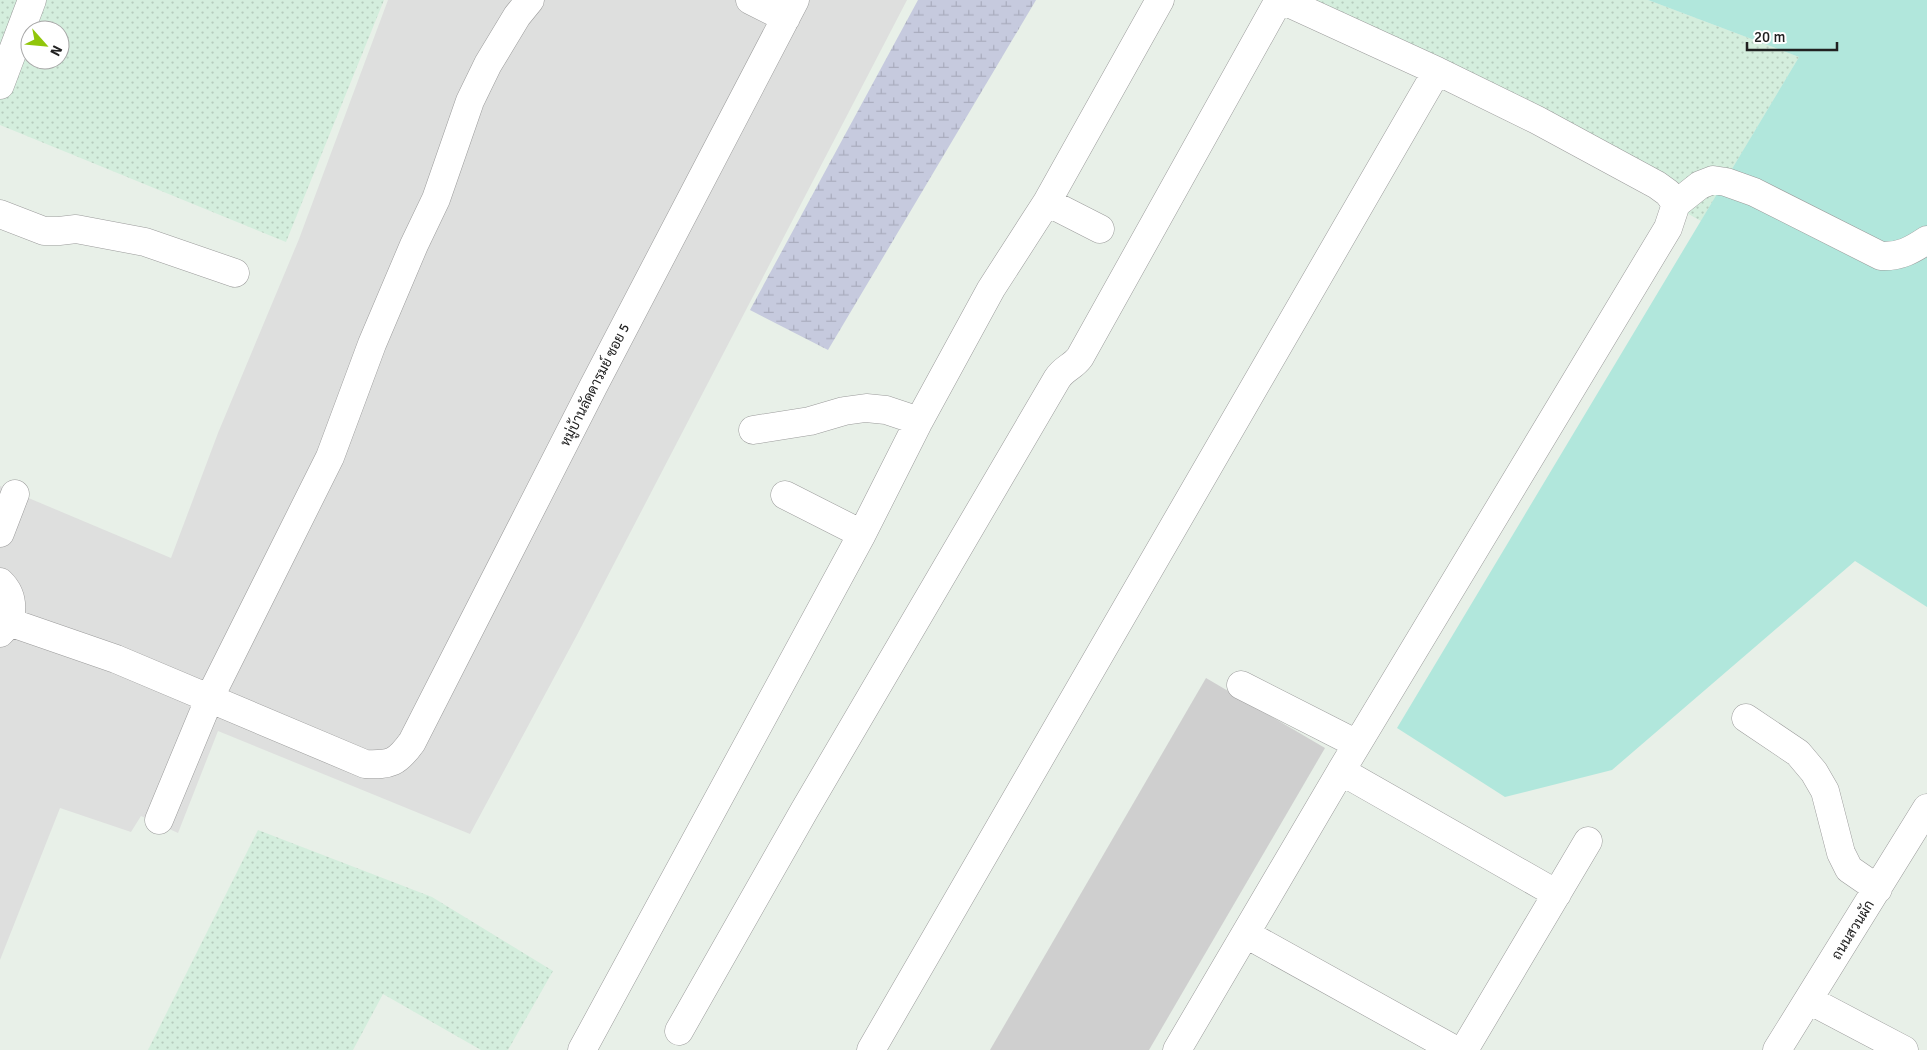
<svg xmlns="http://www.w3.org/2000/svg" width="1927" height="1050" font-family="Signika,Sarabun,sans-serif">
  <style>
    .residential { fill: #dedfde }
    .religious { fill: #cfcfcf }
    .farmland { fill: url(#farmland-dots); fill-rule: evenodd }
    .grass { fill: #b1e7dc }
    .wetland { fill: url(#wetland-marsh) }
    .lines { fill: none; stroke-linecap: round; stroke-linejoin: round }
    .minor-casing { stroke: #9b9b9b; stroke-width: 29 }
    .minor { stroke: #fff; stroke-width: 28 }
    .labels { text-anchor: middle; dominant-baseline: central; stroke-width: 4; stroke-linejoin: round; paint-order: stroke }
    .street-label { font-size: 14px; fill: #212121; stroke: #fff }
  </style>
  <defs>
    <pattern id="farmland-dots" width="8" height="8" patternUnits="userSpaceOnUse" patternTransform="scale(1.25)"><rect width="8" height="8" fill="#d4eedd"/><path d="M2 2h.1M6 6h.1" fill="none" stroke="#b6ccbd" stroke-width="1.8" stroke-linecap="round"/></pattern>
    <pattern id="wetland-marsh" width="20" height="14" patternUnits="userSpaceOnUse" patternTransform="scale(1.25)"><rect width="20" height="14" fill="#c6cade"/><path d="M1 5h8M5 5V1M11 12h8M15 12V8" fill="none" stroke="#aaadbe"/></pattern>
  </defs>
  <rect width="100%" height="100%" fill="#e8f0e8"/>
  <!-- residential -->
  <path class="residential" d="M 388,0 L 907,0 L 577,635 L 470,834 L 218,731 L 178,833 L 141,816 L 131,832 L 60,808 L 0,960 L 0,486 L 171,558 L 218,433 L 299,239 Z"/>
  <!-- religious -->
  <path class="religious" d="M 1206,678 L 1325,748 L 1149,1050 L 990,1050 Z"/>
  <!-- farmland -->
  <path class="farmland" d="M 0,0 L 384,0 L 286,242 L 0,125 ZM 30,30 L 60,30 L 60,60 L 30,60 Z
    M 1305,0 L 1648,0 L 1799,57 L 1701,221 Z
    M 258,830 L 432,897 L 553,971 L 508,1050 L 481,1050 L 383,994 L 353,1050 L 148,1050 Z"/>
  <!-- grass -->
  <path class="grass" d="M 1648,0 L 1927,0 L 1927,607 L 1855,561 L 1612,770 L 1505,797 L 1397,728 L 1799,57 Z"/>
  <!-- wetland -->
  <path class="wetland" d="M 918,0 L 1036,0 L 828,350 L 750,310 Z"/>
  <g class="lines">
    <!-- minor casing -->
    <g class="minor-casing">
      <path id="minor" d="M 750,0 L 786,18
        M 1282,0 L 1437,71 L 1537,120 L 1657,185 L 1668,193 L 1676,204
        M 0,85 L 32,0
        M 1047,202 L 1100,229
        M 0,214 L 44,231 L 59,231 L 76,229 L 145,242 L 235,273
        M 753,430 L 810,421 L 844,411 L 866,408 L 886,410 L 919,421
        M 785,495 L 862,534
        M 0,533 L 15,494
        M 0,582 C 15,596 15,619 0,633
        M 9,622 L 116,659 L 365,764 C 391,765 397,763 412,742 L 593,387 L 795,0
        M 1241,685 L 1357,744
        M 1746,718 L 1798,753 L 1814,772 L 1825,791 L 1841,853 L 1849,869 L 1878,889
        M 1341,771 L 1668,228 L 1676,204 L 1700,185 L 1713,180 L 1726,182 L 1754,192 L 1881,256 C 1900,257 1912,250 1927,240
        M 159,820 L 210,697 L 330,457 L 372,344 L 414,245 L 436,199 L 470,101 L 488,64 L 517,16 L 530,0
        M 1246,934 L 1455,1050
        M 1809,1000 L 1904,1050
        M 679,1031 L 804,811 L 1057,379 C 1064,368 1073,367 1080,357 L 1279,0
        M 582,1050 L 862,534 L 919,421 L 991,289 L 1047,202 L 1160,0
        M 871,1050 L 1437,71
        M 1177,1050 L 1341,771 L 1557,894
        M 1464,1050 L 1588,841
        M 1777,1050 L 1927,808"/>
    </g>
    <!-- minor -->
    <use href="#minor" class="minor"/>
  </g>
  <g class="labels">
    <!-- street labels -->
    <g class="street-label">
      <text transform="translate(595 385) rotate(-63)">หมู่บ้านลัดดารมย์ ซอย 5</text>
      <text transform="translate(1853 930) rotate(-58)">ถนนสวนผัก</text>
    </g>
  </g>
  <!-- north arrow -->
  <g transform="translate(45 45) rotate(117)"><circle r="24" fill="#ffffff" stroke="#a6a6a6"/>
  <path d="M0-4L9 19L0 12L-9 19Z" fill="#91c60b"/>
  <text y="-8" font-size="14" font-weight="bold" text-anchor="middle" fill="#212121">N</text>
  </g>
  <!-- scale -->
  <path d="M1747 42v8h90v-8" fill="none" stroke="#212121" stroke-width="2.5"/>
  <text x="1754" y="42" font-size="15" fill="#212121" stroke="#ffffff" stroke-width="4" paint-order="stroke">20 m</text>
</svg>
